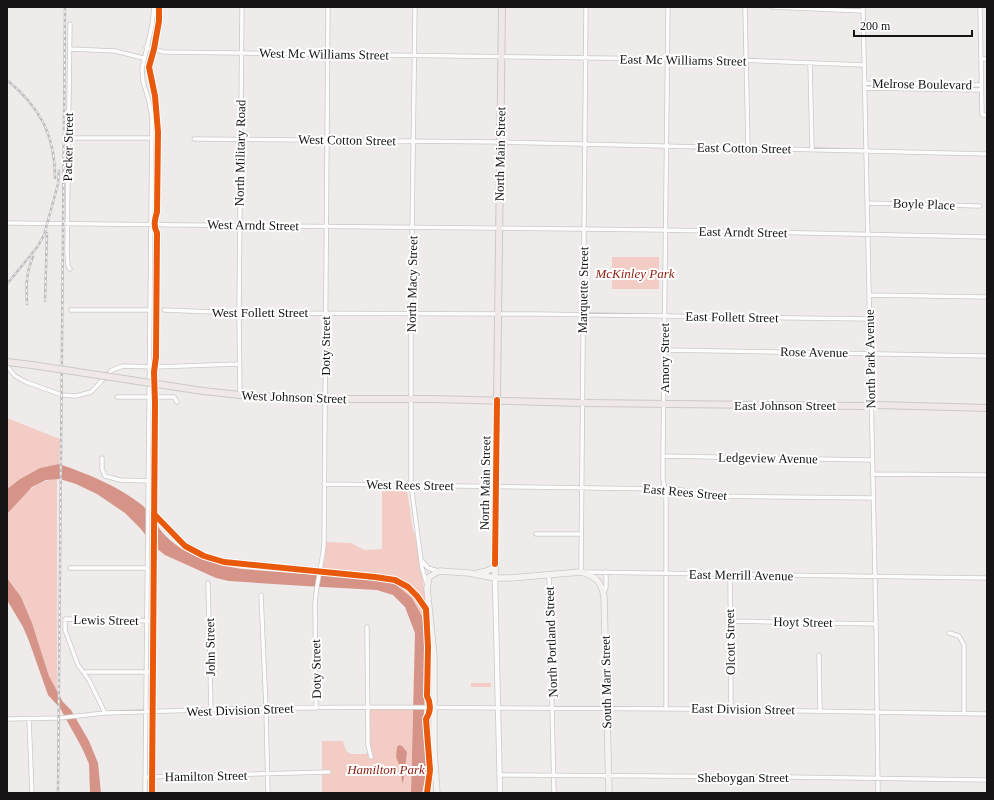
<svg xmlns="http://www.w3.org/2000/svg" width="994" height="800" font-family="'Times New Roman',serif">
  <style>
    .green { fill: #f3cdc5 }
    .water { fill: #d69489 }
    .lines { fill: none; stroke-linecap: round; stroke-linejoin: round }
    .minor-casing { stroke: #cbc8c8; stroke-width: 5 }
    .tertiary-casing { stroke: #cbc8c8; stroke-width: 6 }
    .secondary-casing { stroke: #cbc8c8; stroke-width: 7 }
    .primary-casing { stroke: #cbc9c9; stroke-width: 8 }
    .minor { stroke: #fdfcfc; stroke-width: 3.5 }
    .tertiary { stroke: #fdfcfc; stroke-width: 4.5 }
    .secondary { stroke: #f6f2f1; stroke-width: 5.5 }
    .primary { stroke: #f0e8e6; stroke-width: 6 }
    .rail-casing { stroke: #c0bfbf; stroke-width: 2.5 }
    .rail { stroke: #fff; stroke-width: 1; stroke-dasharray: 3; stroke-linecap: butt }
    .primary-bridge-casing { stroke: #cbc9c9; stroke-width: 8; stroke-linecap: butt }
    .primary-bridge { stroke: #f0e8e6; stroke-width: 6 }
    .cycleway-casing { stroke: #fff; stroke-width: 8 }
    .cycleway { stroke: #e8590c; stroke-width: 6 }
    .labels { text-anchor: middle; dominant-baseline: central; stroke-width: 4; stroke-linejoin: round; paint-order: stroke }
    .street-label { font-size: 13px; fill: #161414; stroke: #fff }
    .park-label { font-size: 13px; font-style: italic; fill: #8d1d0d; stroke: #fff }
  </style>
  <rect width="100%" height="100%" fill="#efebea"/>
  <!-- green -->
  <path class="green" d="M 612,257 L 659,257 L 659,289 L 612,289 Z
    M 7,418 L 60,439 L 59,464 L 40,468 L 20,479 L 7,489 Z
    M 57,479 L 57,691 L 49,676 L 32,623 L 21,597 L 7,578 L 7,514 C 22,496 33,481 57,479 Z
    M 403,487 L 407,490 L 413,531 L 415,534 L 423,581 L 427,616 L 422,616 L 412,598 L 319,576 L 325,559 L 326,542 L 351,543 L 364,550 L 382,549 L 382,488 L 401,489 Z
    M 471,683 L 491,683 L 491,687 L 471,687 Z
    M 368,707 L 413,708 L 411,793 L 322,793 L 322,741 L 343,741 L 346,751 L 351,754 L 366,754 L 370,751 Z"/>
  <!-- water -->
  <path class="water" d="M 59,464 C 88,474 118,486 142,505 C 151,513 155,523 162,532 C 182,555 212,564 242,569 L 381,580 L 395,584 L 412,598 L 422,616 L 424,625 L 427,656 L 423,729 L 427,770 L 422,793 L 411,793 L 415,633 L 405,607 L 393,595 L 377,590 L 305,586 L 229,581 L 216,578 L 165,555 L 156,548 L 140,528 L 125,513 L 97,494 L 76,484 L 60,479 L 46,480 L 32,487 L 7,514 L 7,489 L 20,479 L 40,468 Z
    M 7,578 L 21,597 L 32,623 L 49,676 L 63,702 L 71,710 L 89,741 L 98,763 L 101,793 L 90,793 L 89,764 L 82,748 L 60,708 L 48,695 L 29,641 L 23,627 L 7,600 Z
    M 399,745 L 402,746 L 407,752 L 404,778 L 402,784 L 401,769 L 396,757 L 397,747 Z"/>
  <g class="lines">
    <!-- minor casing -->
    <g class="minor-casing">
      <path id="minor" d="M 415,7 L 411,313 L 411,484 L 422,568 L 427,585
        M 586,7 L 581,572 L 987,578
        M 745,7 L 748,148
        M 772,7 L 863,11
        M 863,7 L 876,624 L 878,793
        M 980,7 L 982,115 L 987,115
        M 70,24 L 67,252 L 68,266 L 70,269
        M 146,47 L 164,52 L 740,60 L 864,65
        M 70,49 L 115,51 L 143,58
        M 981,59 L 987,59
        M 810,63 L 812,149
        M 864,83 L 980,85
        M 865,88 L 980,90
        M 68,138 L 152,138
        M 194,139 L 500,142 L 987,154
        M 867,203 L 980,206
        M 7,223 L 665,230 L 987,237
        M 869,295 L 987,297
        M 71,310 L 149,310
        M 164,310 L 239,313 L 536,314 L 870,319
        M 664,350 L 987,356
        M 7,366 L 15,376 L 26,382 L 62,395 L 76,396 L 91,392 L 112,370 L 123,366 L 154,367 L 239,364
        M 240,395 L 239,313 L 242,7
        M 117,397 L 174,397 L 177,402
        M 663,456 L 872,460
        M 102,458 L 102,469 L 105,476 L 120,480 L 149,481
        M 872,474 L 987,475
        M 324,484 L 664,489 L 682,490 L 704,496 L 873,498
        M 536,534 L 581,534
        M 422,561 L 428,568 L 438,571
        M 70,568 L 147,568
        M 549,575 L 554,793
        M 730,575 L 731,709
        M 208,583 L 211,710
        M 604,592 L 606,587 L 606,572
        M 261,595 L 266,708 L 268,793
        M 730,621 L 876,624
        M 367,627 L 368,745 L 371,757
        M 949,633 L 959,636 L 964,645 L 964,713
        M 819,655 L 820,710
        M 84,672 L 148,672
        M 316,708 L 315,604 C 316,584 322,565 324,545 L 328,7
        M 666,709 L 666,493 L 663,480 L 663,456 L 668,7
        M 105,713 L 89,680 L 78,665 L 65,630 L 65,619 L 148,621
        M 7,719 L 59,718 L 105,713 L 266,708 L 368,707 L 685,709 L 987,714
        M 29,719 L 32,793
        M 500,775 L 787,777 L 987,780
        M 145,777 L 329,772
        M 145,793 L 152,118 L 149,101 L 143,81 L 142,69 L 152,26 L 154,7"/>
    </g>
    <!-- tertiary casing -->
    <g class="tertiary-casing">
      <path id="tertiary" d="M 495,578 L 500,793"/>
    </g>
    <!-- secondary casing -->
    <g class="secondary-casing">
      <path id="secondary" d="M 478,573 L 487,571 L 495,567
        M 495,578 L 497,400
        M 437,793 L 434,749 L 434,656 L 427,588 L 429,577 L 439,571 L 469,573 L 495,578 L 510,578 L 581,572 C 595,576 602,582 604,597 L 609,793"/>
    </g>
    <!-- primary casing -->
    <g class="primary-casing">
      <path id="primary" d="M 203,391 L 240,395 L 325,399 L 432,399 L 583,403 L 864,406 L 878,405 L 987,408
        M 497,400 L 502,7"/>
    </g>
    <!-- minor -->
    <use href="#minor" class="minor"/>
    <!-- tertiary -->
    <use href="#tertiary" class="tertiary"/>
    <!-- secondary -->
    <use href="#secondary" class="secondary"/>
    <!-- primary -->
    <use href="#primary" class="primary"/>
    <!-- rail casing -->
    <g class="rail-casing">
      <path id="rail" d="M 7,80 C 40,107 55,135 55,178
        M 7,284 L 38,246 L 44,235 L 58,184 L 59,171
        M 45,301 L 47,233
        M 27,304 C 26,287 26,272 33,257
        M 58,793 L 65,7"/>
    </g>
    <!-- rail -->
    <use href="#rail" class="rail"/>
    <!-- primary-bridge casing -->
    <g class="primary-bridge-casing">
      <path id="primary-bridge" d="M 7,362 L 32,365 L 203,391"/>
    </g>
    <!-- primary-bridge -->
    <use href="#primary-bridge" class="primary-bridge"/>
    <!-- cycleway casing -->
    <g class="cycleway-casing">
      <path id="cycleway" d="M 154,514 L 185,546 L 204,556 L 224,562 L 375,577 L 395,580 L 408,587 L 417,596 L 426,609 L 428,647 L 427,696 C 431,703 431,712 426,719 L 430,770 L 427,793
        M 495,564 L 497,400
        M 152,793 L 155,403 L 154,372 L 156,357 L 157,233 C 153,226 155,219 157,212 L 158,132 L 155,96 L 149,67 L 154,49 L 159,21 L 159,7"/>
    </g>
    <!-- cycleway -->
    <use href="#cycleway" class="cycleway"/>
  </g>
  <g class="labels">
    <!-- street labels -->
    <g class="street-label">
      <text transform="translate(324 54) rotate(1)">West Mc Williams Street</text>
      <text transform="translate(683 60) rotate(1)">East Mc Williams Street</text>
      <text transform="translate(922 84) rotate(1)">Melrose Boulevard</text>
      <text transform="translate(347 140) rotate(1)">West Cotton Street</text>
      <text transform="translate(68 147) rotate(-89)">Packer Street</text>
      <text transform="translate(744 148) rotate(1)">East Cotton Street</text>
      <text transform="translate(240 153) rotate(-89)">North Military Road</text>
      <text transform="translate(500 154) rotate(-89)">North Main Street</text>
      <text transform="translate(924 204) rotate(2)">Boyle Place</text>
      <text transform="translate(253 225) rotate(1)">West Arndt Street</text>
      <text transform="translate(743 232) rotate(1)">East Arndt Street</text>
      <text transform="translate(412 284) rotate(-89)">North Macy Street</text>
      <text transform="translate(583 290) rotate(-89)">Marquette Street</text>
      <text x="260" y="312">West Follett Street</text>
      <text transform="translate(732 317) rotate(1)">East Follett Street</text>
      <text transform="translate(325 346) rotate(-90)">Doty Street</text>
      <text transform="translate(814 352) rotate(1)">Rose Avenue</text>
      <text transform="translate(664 358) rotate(-90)">Amory Street</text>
      <text transform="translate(870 359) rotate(-91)">North Park Avenue</text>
      <text transform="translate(294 397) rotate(2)">West Johnson Street</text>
      <text x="785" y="405">East Johnson Street</text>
      <text transform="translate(768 458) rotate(1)">Ledgeview Avenue</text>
      <text transform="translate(485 483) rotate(-89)">North Main Street</text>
      <text transform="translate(410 485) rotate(1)">West Rees Street</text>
      <text transform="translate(685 492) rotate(5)">East Rees Street</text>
      <text transform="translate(741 575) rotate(1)">East Merrill Avenue</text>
      <text transform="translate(106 620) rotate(1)">Lewis Street</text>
      <text transform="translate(803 622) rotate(1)">Hoyt Street</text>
      <text transform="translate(551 642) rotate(-92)">North Portland Street</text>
      <text transform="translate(730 642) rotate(-91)">Olcott Street</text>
      <text transform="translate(210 647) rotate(-91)">John Street</text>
      <text transform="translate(316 669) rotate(-91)">Doty Street</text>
      <text transform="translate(606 682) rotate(-91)">South Marr Street</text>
      <text transform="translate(743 709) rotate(1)">East Division Street</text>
      <text transform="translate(240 710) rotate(-2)">West Division Street</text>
      <text transform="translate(206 776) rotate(-1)">Hamilton Street</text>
      <text x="743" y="777">Sheboygan Street</text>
    </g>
    <!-- park labels -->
    <g class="park-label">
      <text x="635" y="273">McKinley Park</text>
      <text x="386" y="769">Hamilton Park</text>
    </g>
  </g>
  <!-- border -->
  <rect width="994" height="800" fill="none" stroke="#161414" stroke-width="16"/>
  <!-- scale -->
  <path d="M854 30v6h118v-6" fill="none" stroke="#161414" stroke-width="2"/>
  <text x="860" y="30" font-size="12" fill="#161414" stroke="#ffffff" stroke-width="3" paint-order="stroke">200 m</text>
</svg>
